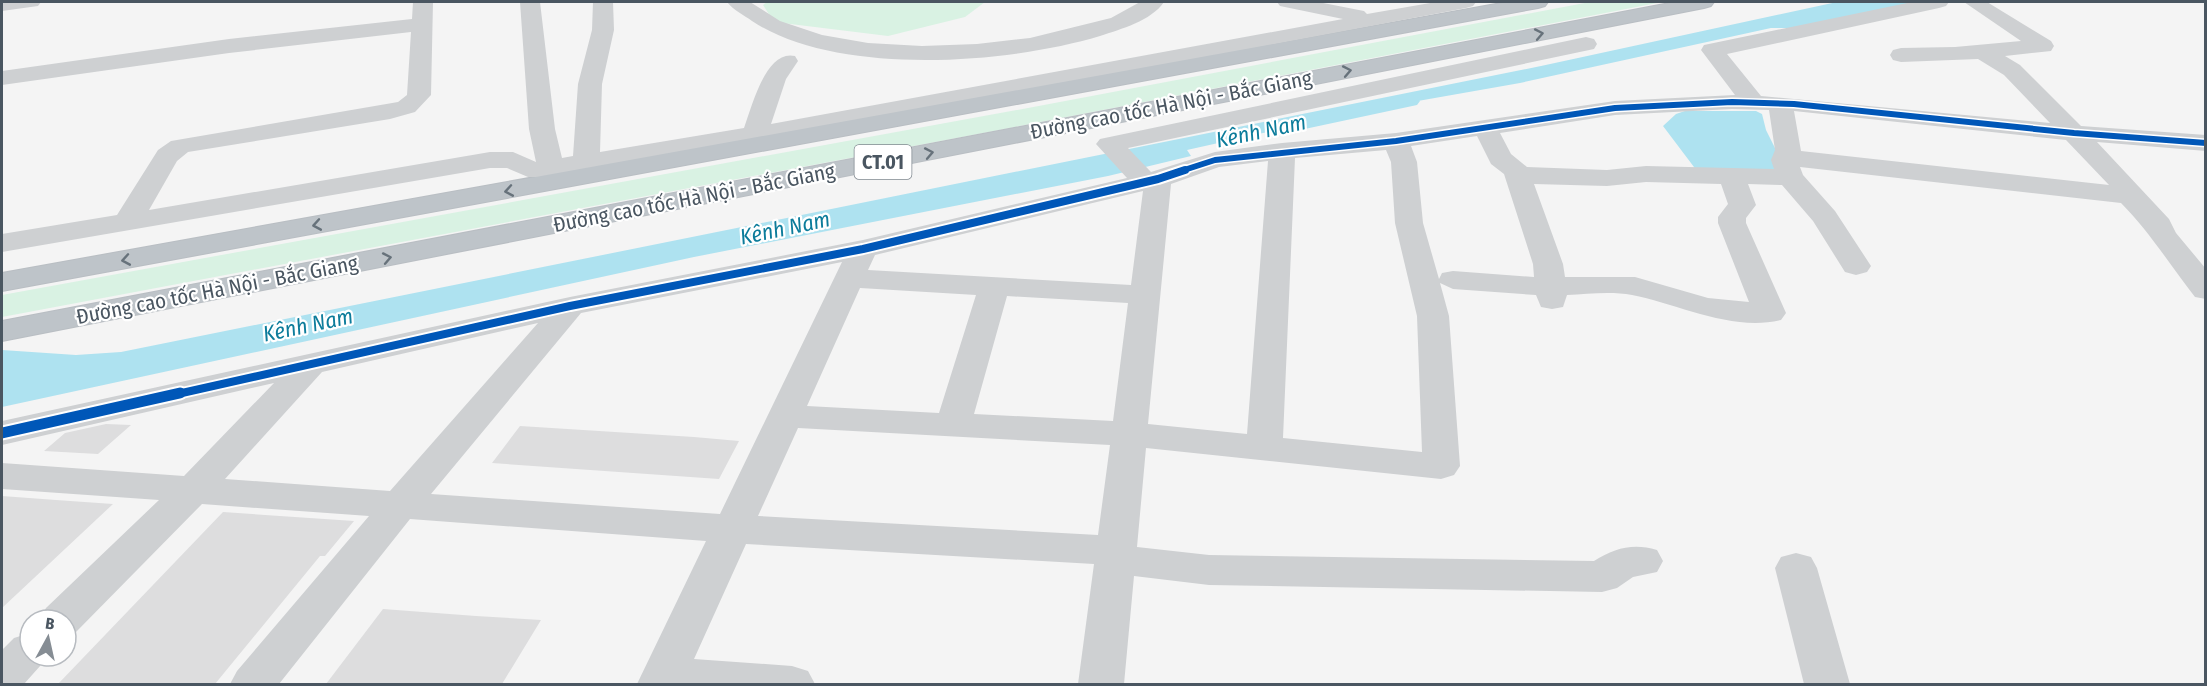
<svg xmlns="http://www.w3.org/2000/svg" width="2207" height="686" font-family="'Fira Sans Condensed',sans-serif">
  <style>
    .green { fill: #d9f2e3 }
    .water { fill: #aee2f0 }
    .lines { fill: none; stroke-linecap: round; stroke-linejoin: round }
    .canal { fill: #aee2f0; fill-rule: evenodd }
    .building { fill: #ddddde }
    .highway-casing { stroke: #b9bec3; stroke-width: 2 }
    .minor { fill: #ced0d2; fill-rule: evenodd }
    .highway { fill: #bec4c9; fill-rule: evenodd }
    .cycleway-far2-casing { stroke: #fff; stroke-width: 9 }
    .cycleway-far1-casing { stroke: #fff; stroke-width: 12 }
    .cycleway-casing { stroke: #fff; stroke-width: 15 }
    .cycleway-far2 { stroke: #0057b8; stroke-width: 6 }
    .cycleway-far1 { stroke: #0057b8; stroke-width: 8 }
    .cycleway { stroke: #0057b8; stroke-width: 11 }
    .oneway { stroke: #67727b }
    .labels { text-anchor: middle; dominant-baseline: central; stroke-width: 4.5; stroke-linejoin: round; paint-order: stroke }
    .shield { fill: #fff; stroke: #808990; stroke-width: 1.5 }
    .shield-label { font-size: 20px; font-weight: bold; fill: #4a5661 }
    .street-label { font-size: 21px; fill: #4a5661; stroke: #fff }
    .water-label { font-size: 22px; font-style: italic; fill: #0c7c9b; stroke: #fff }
  </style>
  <rect width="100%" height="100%" fill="#f4f4f4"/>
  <!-- green -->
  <path class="green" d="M 767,2 L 985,2 L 965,17 L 888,36 L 774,22 L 763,5 Z
    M 1590,2 L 1662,2 L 1020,126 L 2,317 L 2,295 L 1028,108 Z"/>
  <!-- water -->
  <path class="water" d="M 1837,2 L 1916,2 L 1803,28 L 1771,28 L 1520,83 L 1361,111 L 1187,150 L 1191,156 L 1108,176 L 694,257 L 2,407 L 2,350 L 76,355 L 121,352 L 1541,66 Z
    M 1685,111 L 1756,111 L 1762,114 L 1766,130 L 1775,148 L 1775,173 L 1697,171 L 1663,126 L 1676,114 Z"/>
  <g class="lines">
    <!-- canal -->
    <path class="canal" d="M 1410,95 L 1417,97 L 1420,101 L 1417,105 L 1300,130 L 1292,129 L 1289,124 L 1292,119 L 1300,118 Z"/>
  </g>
  <!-- building -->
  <path class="building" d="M 106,424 L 131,425 L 98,454 L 44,451 L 65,433 Z
    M 520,426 L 694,437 L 739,441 L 719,479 L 492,463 Z
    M 2,496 L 56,500 L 113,504 L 2,608 Z
    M 223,512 L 354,521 L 325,556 L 320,556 L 215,684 L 58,684 Z
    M 383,609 L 476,616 L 541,620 L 502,684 L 326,684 Z"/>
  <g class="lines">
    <!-- highway casing -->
    <g class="highway-casing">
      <path id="highway" d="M 1507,2 L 1548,2 L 1545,6 L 1538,8 L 2,291 L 2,273 Z
        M 1675,2 L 1714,2 L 1711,6 L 1704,8 L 2,341 L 2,321 Z"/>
    </g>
    <!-- minor -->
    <path class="minor" d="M 2,2 L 41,2 L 38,6 L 2,11 Z
      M 413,2 L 433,2 L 431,95 L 415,112 L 390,119 L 188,152 L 177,161 L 149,210 L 490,152 L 513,152 L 536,162 L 529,129 L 520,2 L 540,2 L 555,129 L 562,158 L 573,156 L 578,84 L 592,30 L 593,2 L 613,2 L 614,30 L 602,84 L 600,152 L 744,128 C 752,106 766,49 795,56 L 798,61 L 786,79 L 771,124 L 1343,19 L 1280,6 L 1277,2 L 1318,2 L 1364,11 L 1367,14 L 1436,2 L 1476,2 L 1473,6 L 1466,8 L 843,126 L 551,177 L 528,177 L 507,168 L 490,168 L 2,252 L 2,234 L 117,215 L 158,150 L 171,141 L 398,102 L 407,95 L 411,32 L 229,53 L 2,85 L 2,71 L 229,39 L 412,19 Z
      M 727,2 L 750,2 L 780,21 L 822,35 L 868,43 L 922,46 L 977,44 L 1030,38 L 1111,18 L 1140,2 L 1164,2 C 1151,21 1121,29 1100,36 C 1007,64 837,77 752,21 C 744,15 733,10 727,2 Z
      M 1912,2 L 1949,2 L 1946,6 L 1939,8 L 1727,54 L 1761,96 L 2050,123 L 2004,75 L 1978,59 L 1901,62 L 1893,60 L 1890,55 L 1893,50 L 1901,48 L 1955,47 L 2021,41 L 1964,2 L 1987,2 L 2051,41 L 2054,46 L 2051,51 L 2005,56 L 2020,65 L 2081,126 L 2206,135 L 2206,151 L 2097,142 L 2169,219 L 2176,233 L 2206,269 L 2206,299 L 2195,297 C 2170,265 2149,231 2121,203 L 1800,167 L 1803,175 L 1835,211 L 1871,266 L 1867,272 L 1856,275 L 1845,272 L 1813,221 L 1782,185 L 1748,184 L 1756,205 L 1746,218 L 1746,223 L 1786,313 L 1781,320 C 1732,332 1678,304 1632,295 C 1611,291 1588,294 1567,295 L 1563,307 L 1552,309 L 1541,307 L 1536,295 L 1453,289 L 1440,283 L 1449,316 L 1460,466 L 1454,475 L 1441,479 L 1146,448 L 1137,547 L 1209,555 L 1594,561 C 1615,548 1633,543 1657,550 L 1663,561 L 1657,572 L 1633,577 L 1617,588 L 1602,592 L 1209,585 L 1134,576 L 1124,684 L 1078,684 L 1094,564 L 746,544 L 694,659 L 792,666 L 808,671 L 815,684 L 637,684 L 706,541 L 410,519 L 279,684 L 230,684 L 237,671 L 369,516 L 202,504 L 76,632 L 66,635 L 66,620 L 39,620 L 46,608 L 159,500 L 2,489 L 2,463 L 184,476 L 274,383 L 2,445 L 2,421 L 570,297 L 863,240 L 1127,178 L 1096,144 L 1100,139 L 1586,37 L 1594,39 L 1597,44 L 1594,49 L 1128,148 L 1151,172 L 1215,152 L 1282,143 L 1396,133 L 1615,101 L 1735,95 L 1701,50 L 1704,45 ZM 1732,109 L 1769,110 L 1775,150 L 1771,160 L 1774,169 L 1646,166 L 1607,170 L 1527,167 L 1511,154 L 1500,133 L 1615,115 ZM 1794,111 L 2066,140 L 2109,185 L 1801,151 ZM 1477,136 L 1491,164 L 1504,174 L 1533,264 L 1534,277 L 1453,271 L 1442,273 L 1439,279 L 1423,223 L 1417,162 L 1411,146 ZM 1386,150 L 1391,162 L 1395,223 L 1417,316 L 1422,452 L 1283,438 L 1295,158 ZM 1268,161 L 1247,434 L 1148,424 L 1171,184 L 1219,167 ZM 1646,182 L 1721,184 L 1728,204 L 1718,217 L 1718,223 L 1749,302 L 1708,298 L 1635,277 L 1565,277 L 1563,264 L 1534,184 L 1607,186 ZM 1143,191 L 1131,285 L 868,270 L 875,255 ZM 842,262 L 720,514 L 431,494 L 581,313 ZM 860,288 L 976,295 L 939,413 L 807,406 ZM 1007,296 L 1128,303 L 1113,421 L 974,414 ZM 538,323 L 390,491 L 225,479 L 322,372 ZM 798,428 L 1110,445 L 1098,535 L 758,516 Z
      M 1796,553 L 1811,557 L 1817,568 L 1850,684 L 1804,684 L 1775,568 L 1781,557 Z
      M 30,633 L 30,656 L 49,656 L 24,684 L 2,684 L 2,650 L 14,638 Z"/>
    <!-- highway -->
    <use href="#highway" class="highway"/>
    <!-- cycleway-far2 casing -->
    <g class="cycleway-far2-casing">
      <path id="cycleway-far2" d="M 1181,171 L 1215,160 L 1396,141 L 1615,108 L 1732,102 L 1794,104 L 2074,133 L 2206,143"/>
    </g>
    <!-- cycleway-far1 casing -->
    <g class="cycleway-far1-casing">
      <path id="cycleway-far1" d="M 173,395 L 570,306 L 863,249 L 1158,179 L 1185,170"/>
    </g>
    <!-- cycleway casing -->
    <g class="cycleway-casing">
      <path id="cycleway" d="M 2,433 L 180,393"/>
    </g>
    <!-- cycleway-far2 -->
    <use href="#cycleway-far2" class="cycleway-far2"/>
    <!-- cycleway-far1 -->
    <use href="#cycleway-far1" class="cycleway-far1"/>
    <!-- cycleway -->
    <use href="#cycleway" class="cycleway"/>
  </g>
  <!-- one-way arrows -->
  <defs><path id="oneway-chevron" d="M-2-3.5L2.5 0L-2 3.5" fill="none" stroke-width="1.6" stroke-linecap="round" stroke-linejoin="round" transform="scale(1.5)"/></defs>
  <g class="oneway">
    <use href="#oneway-chevron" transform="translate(1539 34) rotate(-11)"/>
    <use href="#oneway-chevron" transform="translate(1347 71) rotate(-11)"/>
    <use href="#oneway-chevron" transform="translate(929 153) rotate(-11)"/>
    <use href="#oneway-chevron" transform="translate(509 191) rotate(170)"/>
    <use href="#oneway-chevron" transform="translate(317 225) rotate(170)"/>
    <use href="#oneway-chevron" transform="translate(387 258) rotate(-11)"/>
    <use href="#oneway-chevron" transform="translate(126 260) rotate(170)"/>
  </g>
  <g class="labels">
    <!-- shield labels -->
    <rect class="shield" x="854.5" y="145" width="57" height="34" rx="4.5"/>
    <g class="shield-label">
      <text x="883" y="162">CT.01</text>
    </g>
    <!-- street labels -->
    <g class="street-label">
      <text transform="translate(1171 105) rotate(-11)">Đường cao tốc Hà Nội - Bắc Giang</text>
      <text transform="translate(694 198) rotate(-11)">Đường cao tốc Hà Nội - Bắc Giang</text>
      <text transform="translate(217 290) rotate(-11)">Đường cao tốc Hà Nội - Bắc Giang</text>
    </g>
    <!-- water labels -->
    <g class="water-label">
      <text transform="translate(1261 131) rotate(-12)">Kênh Nam</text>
      <text transform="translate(785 228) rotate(-12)">Kênh Nam</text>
      <text transform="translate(308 325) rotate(-12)">Kênh Nam</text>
    </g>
  </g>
  <!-- border -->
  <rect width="2207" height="686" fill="none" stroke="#4a5661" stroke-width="6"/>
  <!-- north arrow -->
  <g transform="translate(48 638) rotate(8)"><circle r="28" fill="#ffffff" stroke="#b7bbc0" stroke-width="1.5"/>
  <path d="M0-4.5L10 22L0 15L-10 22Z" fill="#868d94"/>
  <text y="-9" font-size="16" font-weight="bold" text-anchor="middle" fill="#4a5661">B</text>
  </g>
</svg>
